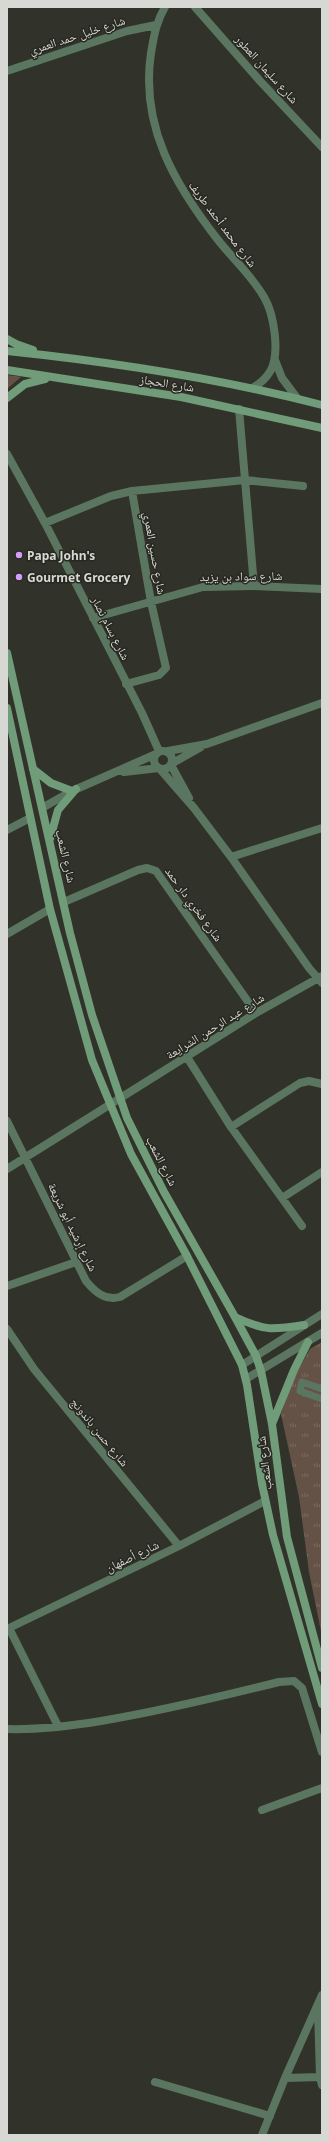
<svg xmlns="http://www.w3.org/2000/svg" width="329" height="2142" font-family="'Noto Sans','Noto Naskh Arabic',sans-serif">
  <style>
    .grass { fill: url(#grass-tufts) }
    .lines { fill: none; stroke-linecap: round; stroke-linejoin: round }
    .pedestrian { stroke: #5b7660; stroke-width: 7 }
    .minor { stroke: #5b7660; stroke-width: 8 }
    .tertiary { stroke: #5b7660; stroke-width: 8 }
    .secondary { stroke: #709c7a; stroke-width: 8 }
    .poi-dot { fill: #d49cfc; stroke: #272820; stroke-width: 1.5 }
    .labels { text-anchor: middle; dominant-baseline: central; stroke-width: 3; stroke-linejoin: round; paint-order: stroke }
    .street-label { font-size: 12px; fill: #d7d8d3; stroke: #272820 }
    .poi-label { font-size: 12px; font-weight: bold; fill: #d7d8d3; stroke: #272820; text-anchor: start }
  </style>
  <defs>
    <pattern id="grass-tufts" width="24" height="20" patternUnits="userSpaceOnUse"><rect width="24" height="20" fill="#655247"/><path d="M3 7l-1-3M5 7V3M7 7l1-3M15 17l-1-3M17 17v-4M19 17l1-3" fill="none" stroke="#7a6a61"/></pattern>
  </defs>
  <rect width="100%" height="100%" fill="#31322a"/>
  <!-- grass -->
  <path class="grass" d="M 7,375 L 21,377 L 7,389 Z
    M 322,1342 L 322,1636 L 309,1572 L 299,1497 L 281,1414 L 292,1381 L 310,1349 Z"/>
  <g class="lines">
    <!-- pedestrian -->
    <path class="pedestrian" d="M 322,1389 L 302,1382 L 300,1391 L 322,1399"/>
    <!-- minor -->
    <path class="minor" d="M 165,7 C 156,22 154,36 151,53 C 140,126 175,185 218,240 C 233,259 252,276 264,297 C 274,314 280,352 271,370 C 267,377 261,383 254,387
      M 195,7 L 260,81 L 322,147
      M 7,71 L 127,31 L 156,25
      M 275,360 L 282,378 L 297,398
      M 239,409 L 254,586
      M 7,454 L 45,523 L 142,713 L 159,751
      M 45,523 L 111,496 L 132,491 L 245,480 L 303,486
      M 93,618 L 203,587 L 254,586 L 322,589
      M 126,684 L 159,675 L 166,668 L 151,602 L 132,491
      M154 760a9 9 0 1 1 18 0a9 9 0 1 1-18 0Z
      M 168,751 L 207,744 L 322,703
      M 171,764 L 201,747
      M 171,765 L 189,798
      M 160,769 L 194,808 L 231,857 L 309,968 L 322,983
      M 124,772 L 159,768
      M 42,808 L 72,791 L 156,754
      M 7,830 L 30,818
      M 231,857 L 322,828
      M 64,902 L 138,870 L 147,868 L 156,871 L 256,1013
      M 7,934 L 50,909
      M 187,1057 L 231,1127 L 302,1226
      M 7,1121 L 86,1281 C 95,1292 105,1301 120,1297 L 187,1256
      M 231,1127 L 300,1083 L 309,1081 L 322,1084
      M 7,1169 L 256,1013 L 322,976
      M 282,1198 L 322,1172
      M 7,1286 L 76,1262
      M 7,1329 L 34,1369 L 179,1546
      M 9,1628 L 58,1726
      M 7,1629 L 179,1546 L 265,1501
      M 7,1729 C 38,1730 70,1726 101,1721 C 161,1711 219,1697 279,1682 L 294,1681 L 302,1688 L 322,1752
      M 262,1810 L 322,1788
      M 318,2009 L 320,2077 L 322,2085
      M 285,2078 L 320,2077
      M 155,2082 L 270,2116
      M 262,2135 L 285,2078 L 322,1995"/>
    <!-- tertiary -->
    <path class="tertiary" d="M 242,1365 L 322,1314
      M 246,1379 L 322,1333"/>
    <!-- secondary -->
    <path class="secondary" d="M 7,339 L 16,344 L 33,350
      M 7,351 C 113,362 218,378 322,405
      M 7,370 L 181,397 L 322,428
      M 7,398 L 25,384 L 45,379
      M 7,653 L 70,933 L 92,1015 L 127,1118 L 164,1192 L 235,1317 L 256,1356 L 261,1371 L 272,1424 L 287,1537 L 322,1668
      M 7,708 L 50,909 L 92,1060 L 131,1154 L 187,1256 L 242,1365 L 247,1385 L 262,1484 L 273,1535 L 322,1704
      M 33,769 L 51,783 L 72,791
      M 50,839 L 58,810 L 76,789
      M 235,1317 C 265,1331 272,1330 304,1325
      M 272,1424 L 294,1370 L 308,1342"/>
  </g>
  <!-- markers -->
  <g class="poi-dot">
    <circle cx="19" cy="555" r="4"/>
    <circle cx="19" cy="577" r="4"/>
  </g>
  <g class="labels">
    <!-- street labels -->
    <g class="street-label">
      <text transform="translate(77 35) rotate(-18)">شارع خليل حمد العمري</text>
      <text transform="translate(267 69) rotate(48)">شارع سليمان العطور</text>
      <text transform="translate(223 224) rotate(53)">شارع محمد أحمد طريف</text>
      <text transform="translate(167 383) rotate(9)">شارع الحجاز</text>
      <text transform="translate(155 553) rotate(80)">شارع حسين العمري</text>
      <text transform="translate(241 576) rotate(-1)">شارع سواد بن يزيد</text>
      <text transform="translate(111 628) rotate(63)">شارع بسام نصار</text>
      <text transform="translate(66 856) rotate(77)">شارع الشعب</text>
      <text transform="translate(194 904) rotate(54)">شارع فخري دار حمد</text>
      <text transform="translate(215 1026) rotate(-32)">شارع عبد الرحمن الشرايعة</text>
      <text transform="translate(162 1161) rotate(63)">شارع الشعب</text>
      <text transform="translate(73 1227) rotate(64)">شارع إرشيد أبو شريعة</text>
      <text transform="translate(100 1432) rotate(51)">شارع حسن باندونج</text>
      <text transform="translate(264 1463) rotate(-97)">شارع الشعب</text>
      <text transform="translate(132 1556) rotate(-26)">شارع أصفهان</text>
    </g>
    <!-- poi labels -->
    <g class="poi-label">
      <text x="27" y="555">Papa John's</text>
      <text x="27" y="577">Gourmet Grocery</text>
    </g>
  </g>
  <!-- border -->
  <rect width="329" height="2142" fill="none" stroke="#d7d8d3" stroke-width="16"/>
</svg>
